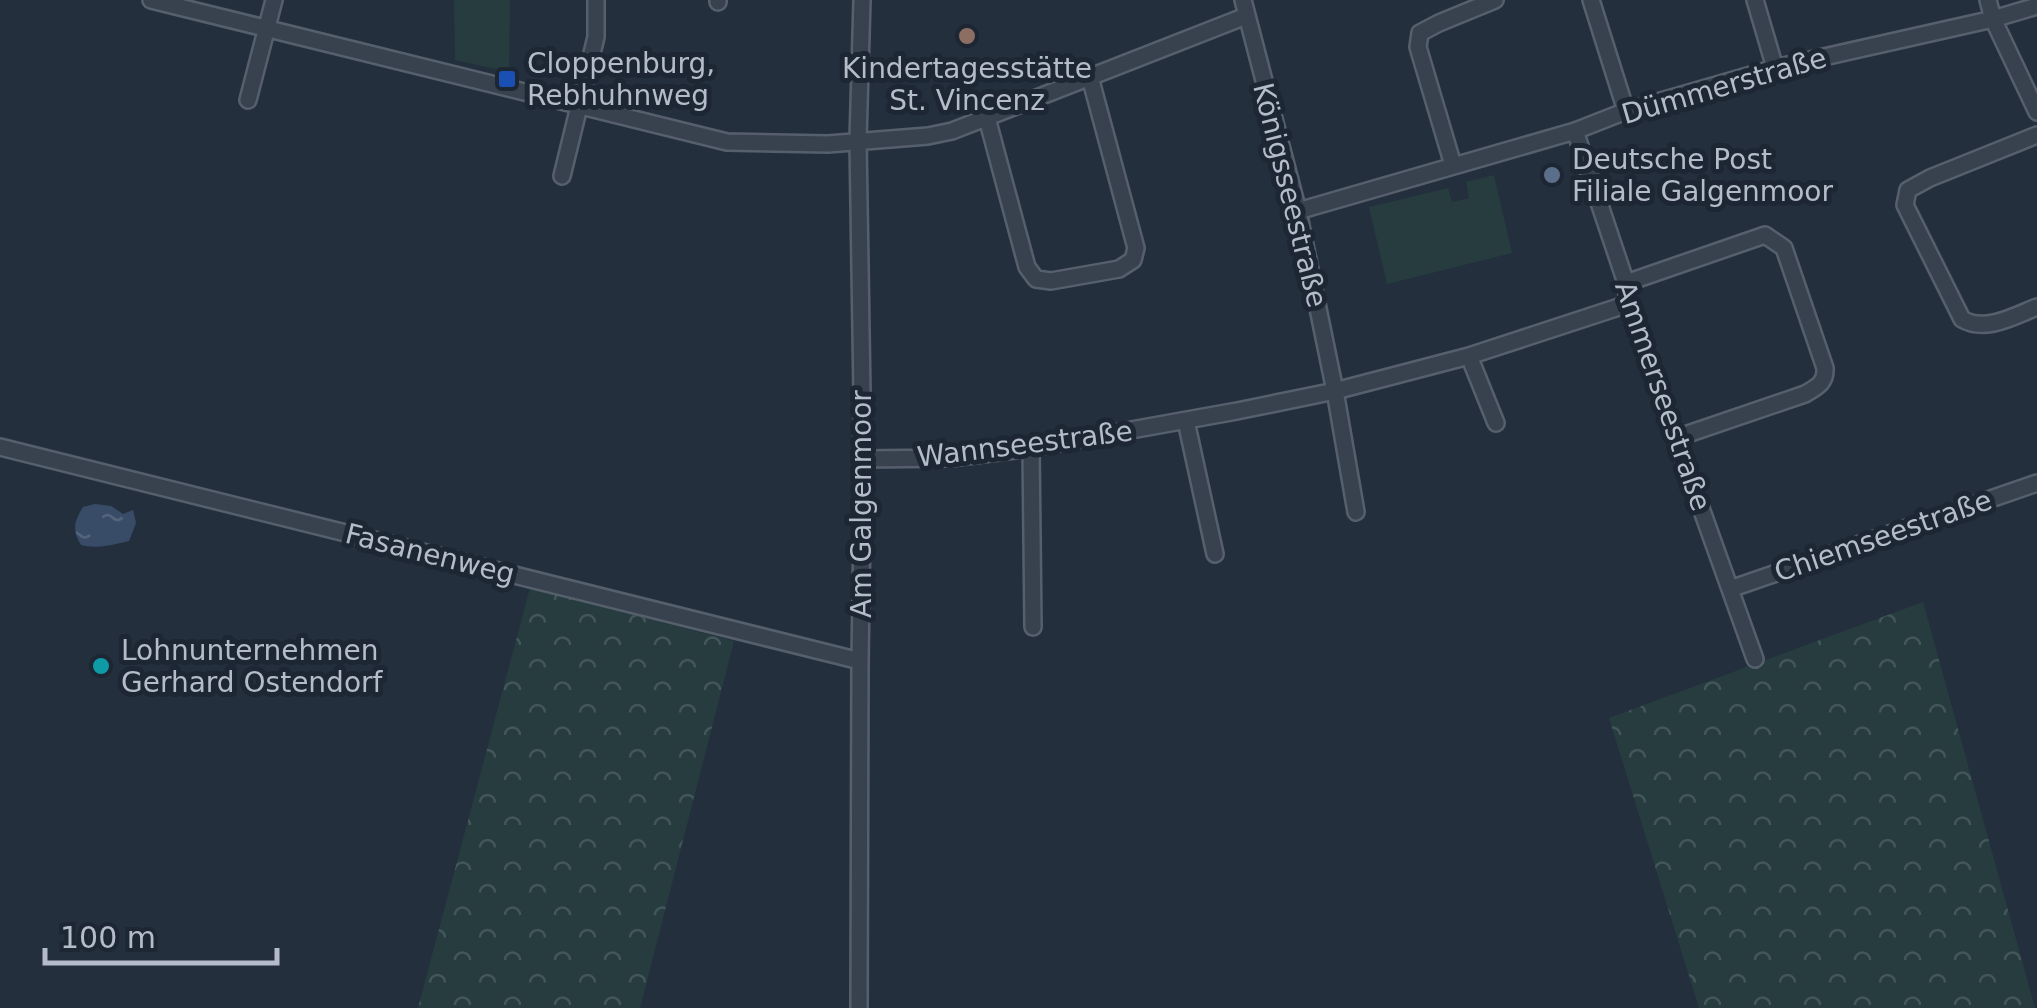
<svg xmlns="http://www.w3.org/2000/svg" width="2037" height="1008" font-family="'DejaVu Sans',sans-serif">
  <style>
    .green { fill: #263c3f }
    .forest { fill: url(#forest-crowns) }
    .water { fill: url(#water-ripples) }
    .lines { fill: none; stroke-linecap: round; stroke-linejoin: round }
    .minor-casing { stroke: #565f6c; stroke-width: 20 }
    .minor { stroke: #38414e; stroke-width: 15 }
    .education-dot { fill: #8d6e63; stroke: #1d2633; stroke-width: 4 }
    .transit-dot { fill: #1a4fb4; stroke: #1d2633; stroke-width: 4 }
    .service-dot { fill: #5c6f8a; stroke: #1d2633; stroke-width: 4 }
    .culture-dot { fill: #0f9aa8; stroke: #1d2633; stroke-width: 4 }
    .labels { text-anchor: middle; dominant-baseline: central; stroke-width: 10; stroke-linejoin: round; paint-order: stroke }
    .poi-label { font-size: 28px; fill: #b4bcc9; stroke: #1d2633; text-anchor: start }
    .street-label { font-size: 28px; fill: #b4bcc9; stroke: #1d2633 }
  </style>
  <defs>
    <pattern id="forest-crowns" width="20" height="18" patternUnits="userSpaceOnUse" patternTransform="scale(2.5)"><rect width="20" height="18" fill="#263c3f"/><path d="M2 6a3 3 0 1 1 6 0M12 15a3 3 0 1 1 6 0" fill="none" stroke="#435659"/></pattern>
    <pattern id="water-ripples" width="26" height="14" patternUnits="userSpaceOnUse" patternTransform="scale(2.5)"><rect width="26" height="14" fill="#394c67"/><path d="M2 4q2-2 4 0t4 0M15 11q2-2 4 0t4 0" fill="none" stroke="#53647b"/></pattern>
  </defs>
  <rect width="100%" height="100%" fill="#242f3e"/>
  <!-- green -->
  <path class="green" d="M 454,0 L 510,0 L 509,72 L 455,60 Z
    M 1494,175 L 1512,253 L 1387,284 L 1369,207 L 1448,188 L 1452,202 L 1469,198 L 1466,182 Z"/>
  <!-- forest -->
  <path class="forest" d="M 530,588 L 734,641 L 640,1008 L 418,1008 Z
    M 1923,602 L 2035,1008 L 1699,1008 L 1609,718 Z"/>
  <!-- water -->
  <path class="water" d="M 95,504 L 111,506 L 123,514 L 133,510 L 136,523 L 129,541 C 112,545 97,549 81,545 C 72,530 74,522 83,507 Z"/>
  <g class="lines">
    <!-- minor casing -->
    <g class="minor-casing">
      <path id="minor" d="M 151,0 L 727,142 L 828,144 L 928,136 L 952,131 L 1246,16
        M 718,0 L 718,2
        M 1243,0 L 1298,211 L 1335,391 L 1356,512
        M 1591,0 L 1626,111
        M 1755,0 L 1775,68
        M 1988,0 L 1993,19 L 2037,112
        M 248,100 L 274,0
        M 987,118 L 1027,267 L 1036,279 L 1051,281 L 1119,269 L 1133,260 L 1136,248 L 1090,77
        M 1575,131 L 1626,283 L 1628,304 L 1755,659
        M 2037,135 L 1930,178 L 1908,190 L 1905,205 L 1962,319 C 1985,333 2014,316 2037,307
        M 1453,165 L 1418,47 L 1420,33 L 1439,23 L 1495,0
        M 562,176 L 596,37 L 596,0
        M 1298,211 L 1575,131 L 1626,111 L 1775,68 L 1993,19 L 2037,6
        M 1626,283 L 1765,235 L 1784,248 L 1825,368 C 1826,383 1817,387 1805,394 L 1676,438
        M 1469,356 L 1496,423
        M 1186,421 L 1215,554
        M 0,447 L 860,661
        M 1031,448 L 1033,627
        M 863,459 L 951,458 L 1031,448 L 1237,411 L 1335,391 L 1469,356 L 1628,304
        M 1730,589 L 2037,483
        M 859,1008 L 860,661 L 863,459 L 858,140 L 862,0"/>
    </g>
    <!-- minor -->
    <use href="#minor" class="minor"/>
  </g>
  <!-- markers -->
  <circle class="education-dot" cx="967" cy="36" r="10"/>
  <rect class="transit-dot" x="497" y="69" width="20" height="20" rx="5"/>
  <circle class="service-dot" cx="1552" cy="175" r="10"/>
  <circle class="culture-dot" cx="101" cy="666" r="10"/>
  <g class="labels">
    <!-- poi labels -->
    <g class="poi-label">
      <text x="527" y="63">Cloppenburg,<tspan x="527" dy="32">Rebhuhnweg</tspan></text>
      <text x="967" y="68" text-anchor="middle">Kindertagesstätte<tspan x="967" dy="32">St. Vincenz</tspan></text>
      <text x="1572" y="159">Deutsche Post<tspan x="1572" dy="32">Filiale Galgenmoor</tspan></text>
      <text x="121" y="650">Lohnunternehmen<tspan x="121" dy="32">Gerhard Ostendorf</tspan></text>
    </g>
    <!-- street labels -->
    <g class="street-label">
      <text transform="translate(1724 86) rotate(-16)">Dümmerstraße</text>
      <text transform="translate(1290 195) rotate(76)">Königsseestraße</text>
      <text transform="translate(1663 396) rotate(71)">Ammerseestraße</text>
      <text transform="translate(1025 444) rotate(-7)">Wannseestraße</text>
      <text transform="translate(861 504) rotate(-90)">Am Galgenmoor</text>
      <text transform="translate(1883 536) rotate(-19)">Chiemseestraße</text>
      <text transform="translate(430 554) rotate(14)">Fasanenweg</text>
    </g>
  </g>
  <!-- scale -->
  <path d="M45 948v15h232v-15" fill="none" stroke="#b4bcc9" stroke-width="5"/>
  <text x="60" y="948" font-size="30" fill="#b4bcc9" stroke="#1d2633" stroke-width="8" paint-order="stroke">100 m</text>
</svg>
